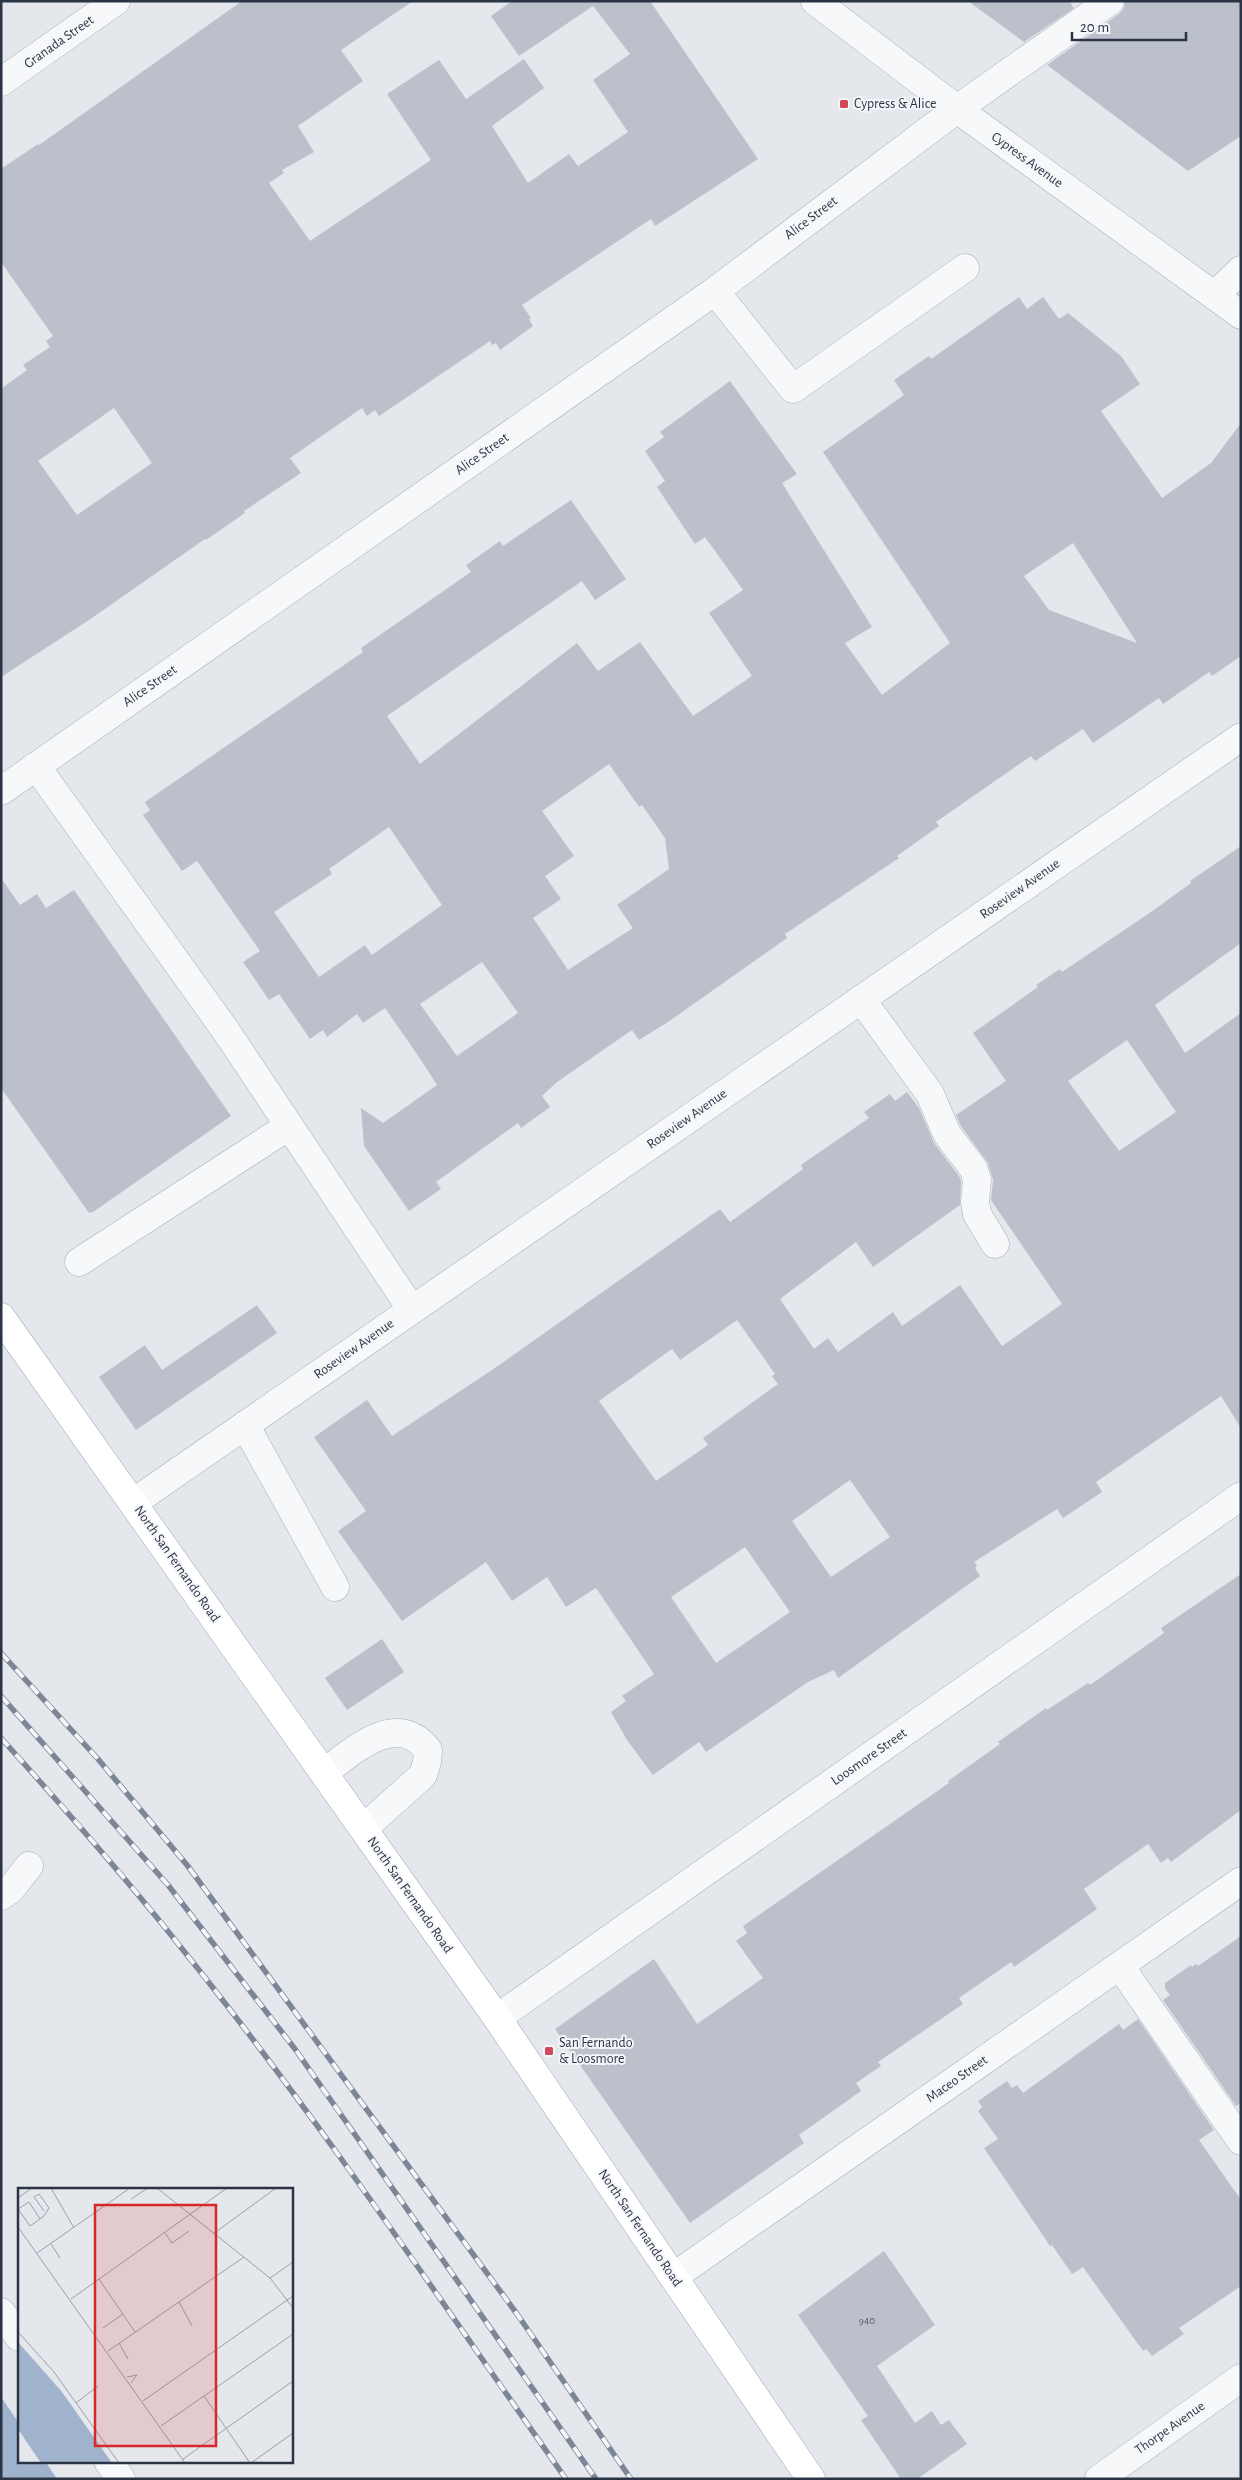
<svg xmlns="http://www.w3.org/2000/svg" width="1242" height="2480" font-family="'Alegreya Sans',sans-serif">
  <style>
    .water { fill: #9fb4cc }
    .building { fill: #bbc0ca; fill-rule: evenodd }
    .lines { fill: none; stroke-linecap: round; stroke-linejoin: round }
    .minor-casing { stroke: #a9aeb7; stroke-width: 29 }
    .major-casing { stroke: #a3abb8; stroke-width: 29 }
    .minor { stroke: #f7f8fa; stroke-width: 28 }
    .major { stroke: #fff; stroke-width: 28 }
    .rail-casing { stroke: #7d8696; stroke-width: 5.5 }
    .rail { stroke: #f4f6f9; stroke-width: 4; stroke-dasharray: 11; stroke-linecap: butt }
    .poi-dot { fill: #d1495b; stroke: #f4f6f9; stroke-width: 2 }
    .labels { text-anchor: middle; dominant-baseline: central; stroke-width: 4; stroke-linejoin: round; paint-order: stroke }
    .number-label { font-size: 11px; fill: #4f5766 }
    .street-label { font-size: 14px; fill: #2b3445; stroke: #f4f6f9 }
    .poi-label { font-size: 14px; fill: #2b3445; stroke: #f4f6f9; text-anchor: start }
    .inset-road { fill: none; stroke: #9a9fa9; stroke-width: 1 }
    .view { fill: #d62828; fill-opacity: 0.15; stroke: #d62828; stroke-width: 2.5 }
    .inset-edge { fill: none; stroke: #2b3445; stroke-width: 2.5 }
  </style>
  <rect width="100%" height="100%" fill="#e4e7ec"/>
  <!-- water -->
  <path class="water" d="M 1,2397 L 19,2423 L 19,2461 L 45,2461 L 57,2479 L 1,2479 Z"/>
  <!-- building -->
  <path class="building" d="M 242,1 L 413,1 L 341,50 L 363,81 L 298,126 L 314,152 L 282,170 L 284,173 L 269,183 L 310,241 L 431,160 L 387,94 L 439,60 L 466,99 L 524,59 L 544,88 L 492,126 L 528,183 L 569,154 L 578,166 L 628,132 L 593,80 L 630,54 L 593,6 L 519,56 L 491,16 L 512,1 L 650,1 L 758,159 L 655,226 L 651,219 L 522,305 L 531,318 L 529,319 L 533,326 L 500,350 L 496,343 L 492,345 L 490,341 L 379,416 L 375,410 L 367,416 L 362,408 L 290,458 L 301,473 L 244,511 L 245,513 L 206,540 L 205,539 L 89,620 L 1,677 L 1,389 L 27,370 L 23,365 L 50,347 L 46,341 L 53,336 L 1,262 L 1,169 L 38,144 L 39,145 ZM 114,408 L 152,463 L 77,515 L 38,461 Z
    M 968,1 L 1069,1 L 1074,8 L 1024,42 Z
    M 1125,1 L 1241,1 L 1241,136 L 1188,171 L 1047,65 L 1119,14 L 1124,8 Z
    M 1019,297 L 1027,309 L 1043,297 L 1059,319 L 1068,313 L 1121,356 L 1140,384 L 1101,411 L 1162,498 L 1211,463 L 1241,423 L 1241,656 L 1212,676 L 1209,672 L 1163,704 L 1159,698 L 1093,743 L 1083,729 L 1035,761 L 1031,756 L 936,822 L 939,826 L 897,856 L 899,858 L 785,934 L 787,938 L 668,1022 L 639,1040 L 632,1030 L 557,1082 L 542,1096 L 550,1107 L 521,1128 L 518,1123 L 436,1182 L 441,1189 L 409,1211 L 364,1146 L 361,1108 L 383,1123 L 437,1085 L 423,1063 L 385,1008 L 363,1023 L 357,1014 L 327,1037 L 323,1030 L 310,1039 L 279,994 L 269,1000 L 243,962 L 260,951 L 197,861 L 182,871 L 143,815 L 150,810 L 145,802 L 363,652 L 361,648 L 471,572 L 466,565 L 500,541 L 503,546 L 571,500 L 626,579 L 595,600 L 582,581 L 387,716 L 420,764 L 577,643 L 598,671 L 640,642 L 693,716 L 752,676 L 709,613 L 743,590 L 705,537 L 695,544 L 657,487 L 665,481 L 645,451 L 664,437 L 660,432 L 730,381 L 797,474 L 782,483 L 872,627 L 845,643 L 882,695 L 950,643 L 823,452 L 904,395 L 894,380 L 929,356 L 931,359 ZM 1073,543 L 1137,643 L 1049,610 L 1024,576 ZM 609,764 L 639,807 L 642,805 L 665,838 L 669,869 L 617,905 L 633,928 L 568,970 L 533,918 L 561,899 L 545,876 L 574,856 L 542,811 ZM 389,827 L 442,905 L 372,955 L 365,945 L 319,977 L 274,912 L 332,874 L 329,869 ZM 482,962 L 518,1013 L 457,1056 L 420,1004 Z
    M 1241,846 L 1241,943 L 1155,1005 L 1185,1053 L 1241,1013 L 1241,1428 L 1221,1396 L 1096,1482 L 1102,1492 L 1063,1518 L 1057,1509 L 974,1562 L 977,1566 L 975,1568 L 980,1576 L 838,1678 L 834,1670 L 808,1682 L 706,1752 L 699,1742 L 653,1775 L 627,1740 L 611,1712 L 626,1701 L 622,1696 L 654,1674 L 596,1588 L 566,1607 L 547,1577 L 512,1601 L 486,1562 L 402,1621 L 338,1531 L 366,1511 L 314,1437 L 367,1400 L 392,1436 L 495,1368 L 720,1209 L 730,1222 L 803,1169 L 801,1165 L 869,1118 L 864,1112 L 890,1094 L 895,1101 L 907,1092 L 919,1108 L 934,1143 L 959,1176 L 961,1181 L 960,1205 L 873,1267 L 856,1242 L 780,1299 L 814,1349 L 828,1338 L 838,1352 L 893,1312 L 902,1326 L 960,1285 L 1002,1346 L 1062,1304 L 991,1200 L 993,1180 L 988,1163 L 961,1126 L 956,1115 L 1006,1081 L 973,1033 L 1038,987 L 1036,985 L 1060,969 L 1062,972 L 1151,912 L 1191,883 L 1190,881 ZM 1127,1040 L 1176,1112 L 1119,1151 L 1068,1081 ZM 737,1320 L 775,1374 L 772,1376 L 778,1384 L 703,1438 L 708,1445 L 656,1481 L 599,1401 L 672,1349 L 680,1360 ZM 850,1480 L 890,1537 L 831,1577 L 792,1521 ZM 745,1547 L 790,1612 L 716,1663 L 671,1597 Z
    M 1,878 L 20,905 L 37,894 L 46,908 L 74,890 L 231,1116 L 93,1212 L 89,1213 L 1,1088 Z
    M 257,1305 L 277,1333 L 136,1430 L 99,1377 L 145,1345 L 162,1370 Z
    M 1241,1574 L 1241,1810 L 1171,1862 L 1168,1858 L 1161,1863 L 1148,1844 L 1084,1889 L 1097,1909 L 1014,1967 L 1011,1962 L 959,1998 L 963,2004 L 878,2062 L 881,2066 L 856,2083 L 861,2091 L 799,2135 L 804,2143 L 690,2223 L 555,2029 L 654,1959 L 697,2024 L 763,1978 L 736,1941 L 747,1933 L 743,1926 L 949,1783 L 948,1781 L 1000,1744 L 998,1742 L 1046,1708 L 1047,1710 L 1088,1683 L 1090,1685 L 1164,1633 L 1161,1628 Z
    M 382,1639 L 404,1672 L 347,1710 L 325,1678 Z
    M 1241,1936 L 1241,2103 L 1236,2106 L 1163,2000 L 1170,1995 L 1165,1988 L 1165,1983 L 1191,1965 L 1192,1967 L 1196,1964 L 1198,1966 Z
    M 1138,2019 L 1214,2130 L 1199,2140 L 1241,2200 L 1241,2286 L 1179,2328 L 1184,2334 L 1152,2356 L 1146,2349 L 1143,2351 L 1083,2267 L 1072,2274 L 1052,2245 L 1050,2246 L 984,2148 L 998,2139 L 978,2111 L 982,2107 L 978,2101 L 1007,2081 L 1012,2088 L 1017,2085 L 1023,2093 L 1119,2024 L 1123,2030 Z
    M 884,2251 L 935,2325 L 877,2366 L 915,2423 L 932,2411 L 941,2425 L 949,2420 L 967,2444 L 917,2479 L 901,2479 L 861,2420 L 868,2416 L 798,2315 Z"/>
  <g class="lines">
    <!-- minor casing -->
    <g class="minor-casing">
      <path id="minor" d="M 815,1 L 957,109 L 1241,315
        M 1,82 L 116,1
        M 715,291 L 793,389 L 965,268
        M 1215,295 L 1241,270
        M 36,766 L 226,1031 L 412,1310
        M 1,791 L 715,291 L 957,109 L 1110,1
        M 861,999 L 930,1094 L 947,1134 L 973,1168 L 977,1179 L 975,1202 L 977,1214 L 995,1244
        M 79,1262 L 289,1126
        M 245,1425 L 335,1587
        M 134,1502 L 1241,737
        M 324,1773 C 351,1752 397,1709 428,1750 L 427,1762 L 423,1775 L 364,1828
        M 1,1896 L 10,1890 L 29,1866
        M 1120,1966 L 1241,2141
        M 497,2018 L 1241,1496
        M 673,2277 L 1241,1881
        M 1,2312 L 19,2337
        M 108,2461 L 121,2479
        M 1099,2479 L 1241,2378"/>
    </g>
    <!-- major casing -->
    <g class="major-casing">
      <path id="major" d="M 1,1317 L 497,2018 L 811,2479"/>
    </g>
    <!-- minor -->
    <use href="#minor" class="minor"/>
    <!-- major -->
    <use href="#major" class="major"/>
    <!-- rail casing -->
    <g class="rail-casing">
      <path id="rail" d="M 1,1653 L 98,1759 L 187,1865 L 517,2314 L 631,2479
        M 1,1696 L 168,1885 L 295,2049 L 596,2479
        M 1,1738 C 65,1809 128,1880 187,1955 C 322,2123 442,2303 566,2479"/>
    </g>
    <!-- rail -->
    <use href="#rail" class="rail"/>
  </g>
  <!-- markers -->
  <g class="poi-dot">
    <rect x="839" y="99" width="10" height="10" rx="2.5"/>
    <rect x="544" y="2046" width="10" height="10" rx="2.5"/>
  </g>
  <g class="labels">
    <!-- number labels -->
    <g class="number-label">
      <text x="867" y="2320">940</text>
    </g>
    <!-- street labels -->
    <g class="street-label">
      <text transform="translate(59 42) rotate(-35)">Granada Street</text>
      <text transform="translate(1027 160) rotate(36)">Cypress Avenue</text>
      <text transform="translate(811 218) rotate(-37)">Alice Street</text>
      <text transform="translate(482 454) rotate(-35)">Alice Street</text>
      <text transform="translate(150 686) rotate(-35)">Alice Street</text>
      <text transform="translate(1020 889) rotate(-35)">Roseview Avenue</text>
      <text transform="translate(687 1119) rotate(-35)">Roseview Avenue</text>
      <text transform="translate(354 1349) rotate(-35)">Roseview Avenue</text>
      <text transform="translate(177 1564) rotate(55)">North San Fernando Road</text>
      <text transform="translate(869 1757) rotate(-35)">Loosmore Street</text>
      <text transform="translate(410 1895) rotate(55)">North San Fernando Road</text>
      <text transform="translate(957 2079) rotate(-35)">Maceo Street</text>
      <text transform="translate(640 2228) rotate(56)">North San Fernando Road</text>
      <text transform="translate(1170 2428) rotate(-35)">Thorpe Avenue</text>
    </g>
    <!-- poi labels -->
    <g class="poi-label">
      <text x="854" y="104">Cypress &amp; Alice</text>
      <text x="559" y="2043">San Fernando<tspan x="559" dy="16">&amp; Loosmore</tspan></text>
    </g>
  </g>
  <!-- overview -->
  <g transform="translate(18 2188)">
    <rect width="275" height="275" fill="#e4e7ec"/>
    <path d="M 0,154 L 44,204 L 94,275 L 23,275 L 0,241 Z" fill="#9fb4cc"/>
    <path class="inset-road" d="M 33,0 L 56,40M 139,0 L 252,90 L 275,120M 0,10 L 14,0M 113,11 L 130,0M 22,31 L 11,14 L 0,21 L 12,38 L 26,28 L 31,20 L 21,6 L 16,9 L 26,23M 0,39 L 167,275M 147,45 L 154,55 L 171,43M 195,46 L 258,0M 33,56 L 42,70M 19,65 L 112,0M 252,90 L 275,74M 81,91 L 117,144M 53,111 L 209,0M 161,114 L 174,138M 85,140 L 105,126M 0,144 L 36,184 L 101,275M 101,155 L 110,171M 90,163 L 226,69M 109,189 L 119,187 L 113,195M 186,208 L 232,275M 125,213 L 275,108M 58,215 L 80,198M 143,238 L 275,146M 165,271 L 275,193M 233,275 L 275,245"/>
    <path class="view" d="M 77,17 L 198,17 L 198,258 L 77,258 Z"/>
    <rect width="275" height="275" class="inset-edge"/>
  </g>
  <!-- border -->
  <rect width="1242" height="2480" fill="none" stroke="#2b3445" stroke-width="5"/>
  <!-- scale -->
  <path d="M1072 32v8h114v-8" fill="none" stroke="#2b3445" stroke-width="2.5"/>
  <text x="1080" y="32" font-size="15" fill="#2b3445" stroke="#f4f6f9" stroke-width="4" paint-order="stroke">20 m</text>
</svg>
